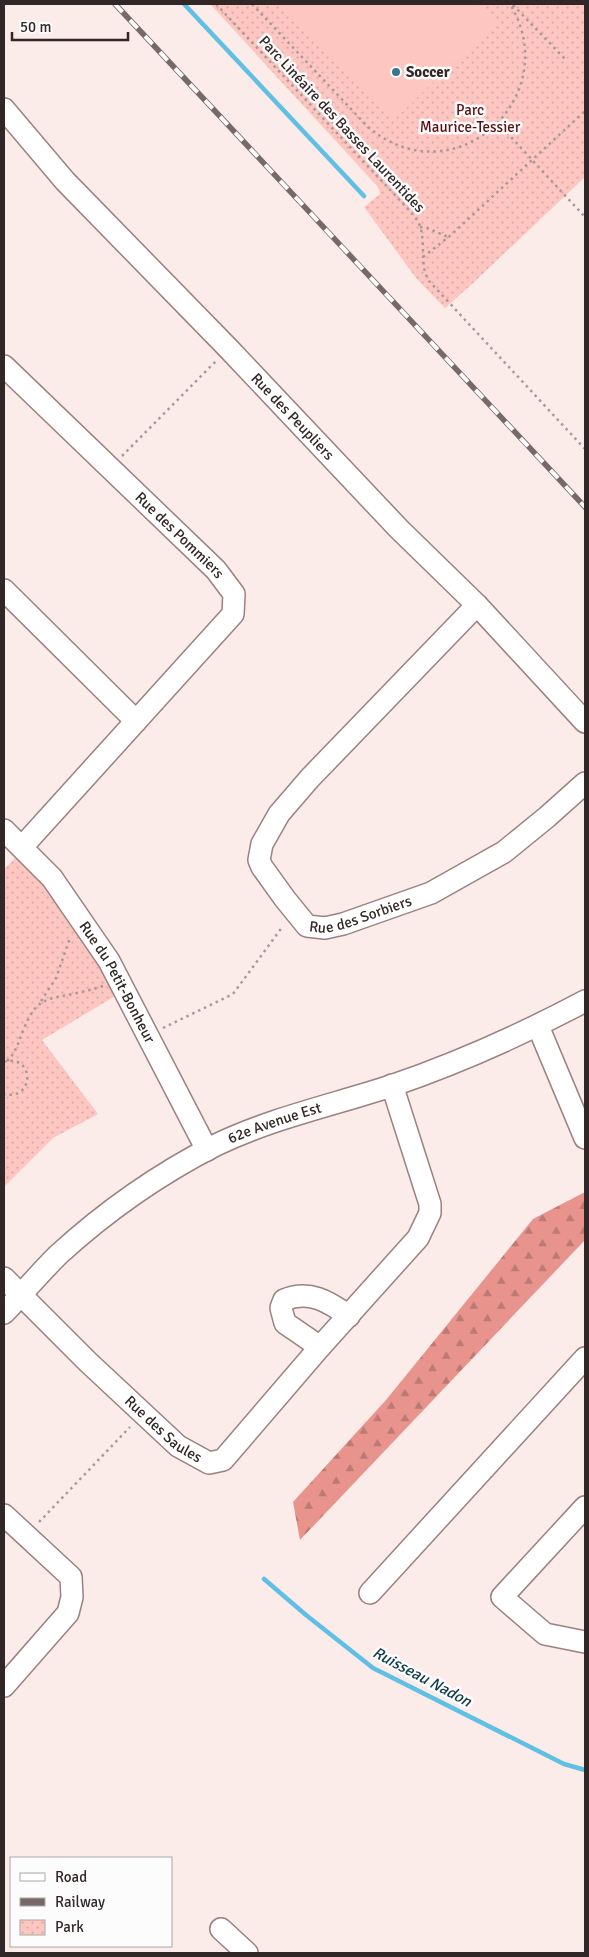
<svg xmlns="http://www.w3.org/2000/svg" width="589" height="1957" font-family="Signika,sans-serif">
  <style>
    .forest { fill: url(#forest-firs) }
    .park { fill: url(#park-dots) }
    .pitch { fill: #fec6c1 }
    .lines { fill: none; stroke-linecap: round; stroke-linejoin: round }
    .stream { stroke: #60c0e3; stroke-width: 4.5 }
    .minor-casing { stroke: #9b8280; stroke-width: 24 }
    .path { stroke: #a79998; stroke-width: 2.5; stroke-dasharray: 2.5 4; stroke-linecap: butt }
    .minor { stroke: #fff; stroke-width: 21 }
    .rail-casing { stroke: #766a69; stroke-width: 5.5 }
    .rail { stroke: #fcfcfc; stroke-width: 4; stroke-dasharray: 11; stroke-linecap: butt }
    .poi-dot { fill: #39768c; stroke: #fcfcfc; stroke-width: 2 }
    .labels { text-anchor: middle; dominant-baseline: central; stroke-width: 5; stroke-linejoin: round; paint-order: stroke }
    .poi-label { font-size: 15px; font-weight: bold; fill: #312726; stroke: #fcfcfc; text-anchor: start }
    .park-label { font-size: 15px; fill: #5a1012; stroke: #fcfcfc }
    .street-label { font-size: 15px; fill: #312726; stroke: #fcfcfc }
    .water-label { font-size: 16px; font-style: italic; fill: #103c4b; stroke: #fcfcfc }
  </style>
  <defs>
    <pattern id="forest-firs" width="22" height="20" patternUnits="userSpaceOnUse" patternTransform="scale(1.25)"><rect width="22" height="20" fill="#e8948d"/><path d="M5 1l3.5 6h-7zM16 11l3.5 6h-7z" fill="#bd7973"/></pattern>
    <pattern id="park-dots" width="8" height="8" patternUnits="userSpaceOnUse" patternTransform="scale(1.25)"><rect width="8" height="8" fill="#fec6c1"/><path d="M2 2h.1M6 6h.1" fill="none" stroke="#daaaa6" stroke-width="1.8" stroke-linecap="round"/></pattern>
  </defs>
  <rect width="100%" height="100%" fill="#fbebe9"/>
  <!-- forest -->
  <path class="forest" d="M 585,1192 L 585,1240 L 300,1540 L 293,1502 L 386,1400 L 533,1219 Z"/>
  <!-- park -->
  <path class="park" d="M 210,4 L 585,4 L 585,177 L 471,285 L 445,308 L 416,278 L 364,207 L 380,194 L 378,187 Z
    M 19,855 L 77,917 L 122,992 L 42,1040 L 98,1114 L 53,1138 L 4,1187 L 4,869 Z"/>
  <!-- pitch -->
  <path class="pitch" d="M 283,4 L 477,4 L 495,23 L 393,121 Z"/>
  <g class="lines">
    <!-- stream -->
    <path class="stream" d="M 184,4 L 364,196
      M 264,1579 L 306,1615 L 373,1668 L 564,1764 L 585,1770"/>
    <!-- minor casing -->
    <g class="minor-casing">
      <g id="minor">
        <path id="s1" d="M 4,109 L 65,181 L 228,348 L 399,529 L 477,605 L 585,722"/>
        <path id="s2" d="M 4,366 L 216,570 L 234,594 L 233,614 L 22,847"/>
        <path d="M 4,590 L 136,721"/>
        <path id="s3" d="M 477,605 L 310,778 L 279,814 L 262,844 L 259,860 L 262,867 L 285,899 L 307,926 L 325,928 L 343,924 L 431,893 L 504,852 L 547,817 L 585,783"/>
        <path id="s4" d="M 4,830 L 52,878 L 109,961 L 207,1150"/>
        <path d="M 538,1026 L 585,1138"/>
        <path id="s5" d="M 4,1278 L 88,1362 L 178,1446 L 209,1463 L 223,1460 L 320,1347 L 418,1238 L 430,1213 L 430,1204 L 392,1085"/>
        <path id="s6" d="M 4,1313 C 22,1294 39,1274 58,1255 C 105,1212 159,1174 216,1145 C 272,1118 333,1105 391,1086 C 458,1063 523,1034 585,1001"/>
        <path d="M 320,1347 L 285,1323 L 281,1308 L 284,1300 C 309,1289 329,1302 349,1316"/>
        <path d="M 585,1507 L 502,1597 L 545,1634 L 585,1642"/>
        <path d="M 4,1515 L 71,1577 L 72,1597 L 68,1613 L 4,1686"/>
        <path d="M 370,1593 L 585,1358"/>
        <path d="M 221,1929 L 247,1953"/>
      </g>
    </g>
    <!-- path -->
    <path class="path" d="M 216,4 L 409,210 C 413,215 418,220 420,226 C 426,245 419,264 429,281 L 585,449
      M 252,4 L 368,127 C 455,200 566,96 510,4
      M 513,5 L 566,60
      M 498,123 L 585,217
      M 420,227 L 427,228 L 448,237
      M 423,257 L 451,235 L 585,111
      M 122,456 L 216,361
      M 41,1001 L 56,978 L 70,938
      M 163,1028 L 233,994 L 283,926
      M 7,1061 C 17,1052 19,1039 25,1026 C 38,996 48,1000 77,993 C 86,991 94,989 103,986
      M 4,1062 C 34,1053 36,1101 4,1094
      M 39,1522 L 130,1427"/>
    <!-- minor -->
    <use href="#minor" class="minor"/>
    <!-- rail casing -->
    <g class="rail-casing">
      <path id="rail" d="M 115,4 L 585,507"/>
    </g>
    <!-- rail -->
    <use href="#rail" class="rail"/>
  </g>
  <!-- markers -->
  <circle class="poi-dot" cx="396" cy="72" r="5"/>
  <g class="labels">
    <!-- poi labels -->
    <g class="poi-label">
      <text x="406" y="72">Soccer</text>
    </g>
    <!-- park labels -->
    <g class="park-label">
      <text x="470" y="110">Parc<tspan x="470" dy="17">Maurice-Tessier</tspan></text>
    </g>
    <!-- street labels -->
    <g class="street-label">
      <text transform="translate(342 124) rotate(47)">Parc Linéaire des Basses Laurentides</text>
      <text stroke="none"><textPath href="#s1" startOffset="422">Rue des Peupliers</textPath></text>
      <text stroke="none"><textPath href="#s2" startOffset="244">Rue des Pommiers</textPath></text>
      <text stroke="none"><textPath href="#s3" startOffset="476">Rue des Sorbiers</textPath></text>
      <text stroke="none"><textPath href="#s4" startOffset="191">Rue du Petit-Bonheur</textPath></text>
      <text stroke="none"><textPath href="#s6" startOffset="335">62e Avenue Est</textPath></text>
      <text stroke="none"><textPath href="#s5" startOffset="220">Rue des Saules</textPath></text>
    </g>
    <!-- water labels -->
    <g class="water-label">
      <text transform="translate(422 1677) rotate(28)">Ruisseau Nadon</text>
    </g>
  </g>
  <!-- border -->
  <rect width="589" height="1957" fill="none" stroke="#312726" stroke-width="10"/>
  <!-- legend -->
  <rect x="10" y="1857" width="162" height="90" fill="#fcfcfc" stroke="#aba7a6"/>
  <rect x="20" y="1873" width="25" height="8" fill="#ffffff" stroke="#aba7a6"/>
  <text x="55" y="1882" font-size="15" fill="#312726">Road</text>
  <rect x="20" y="1898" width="25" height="8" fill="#766a69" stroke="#aba7a6"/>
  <text x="55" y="1907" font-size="15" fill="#312726">Railway</text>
  <rect x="20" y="1920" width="25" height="15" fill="url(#park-dots)" stroke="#aba7a6"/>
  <text x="55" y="1932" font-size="15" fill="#312726">Park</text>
  <!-- scale -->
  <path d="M12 32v8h116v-8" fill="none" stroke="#312726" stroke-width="2.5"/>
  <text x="20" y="32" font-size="15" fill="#312726" stroke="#fcfcfc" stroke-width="4" paint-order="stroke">50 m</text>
</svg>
